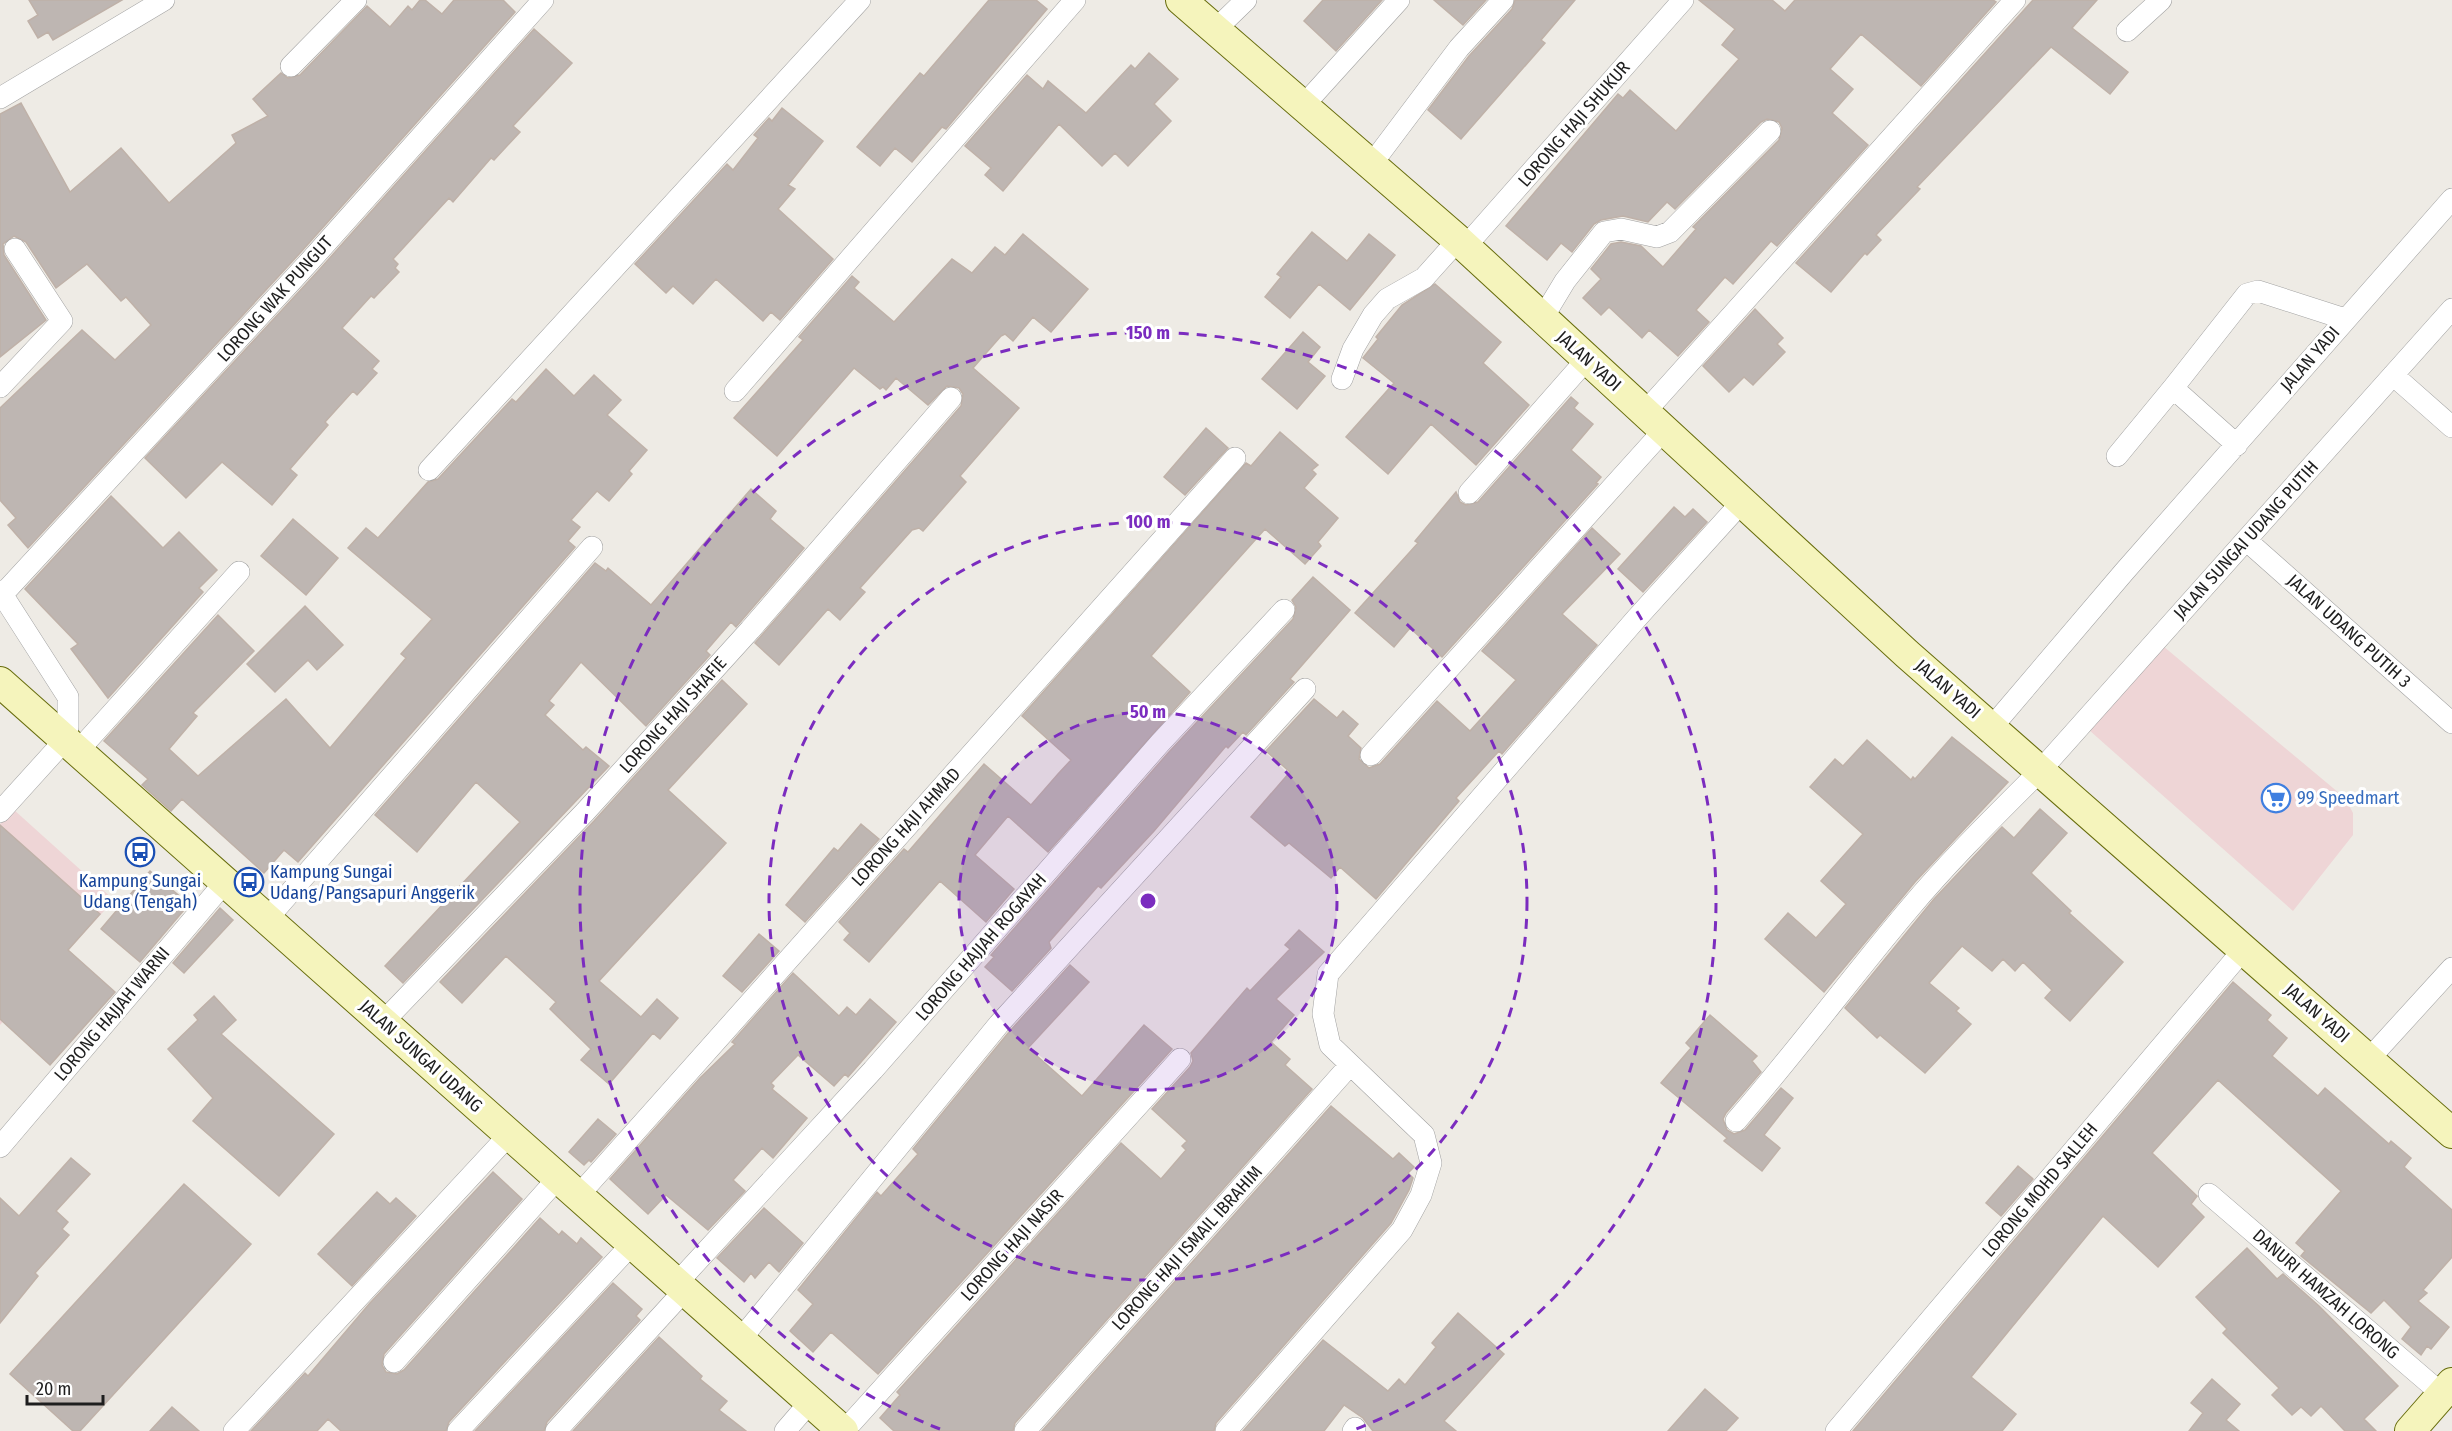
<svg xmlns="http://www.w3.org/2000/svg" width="2452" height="1431" font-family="'Fira Sans Condensed',sans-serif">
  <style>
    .commercial { fill: #eed5d6 }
    .building { fill: #beb6b2; stroke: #bfb1a8; stroke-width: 1.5 }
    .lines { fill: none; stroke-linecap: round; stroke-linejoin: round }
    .street-casing { stroke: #a2a2a2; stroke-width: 22 }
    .secondary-casing { stroke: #686d0d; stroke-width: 32 }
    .street { stroke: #fff; stroke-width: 21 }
    .secondary { stroke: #f5f4bc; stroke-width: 30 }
    .ring { fill: none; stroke: #7b2cbf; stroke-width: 3; stroke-dasharray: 10 8 }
    .labels { text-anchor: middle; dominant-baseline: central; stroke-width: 6; stroke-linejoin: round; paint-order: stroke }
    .street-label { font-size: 18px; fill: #1e1e1e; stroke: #fff }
    .shop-label { font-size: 18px; fill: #366cbe; stroke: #fff; text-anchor: start }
    .transit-label { font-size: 18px; fill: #164399; stroke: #fff; text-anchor: start }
    .centre { fill: #7b2cbf; stroke: #fff; stroke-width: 3 }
    .ring-label { font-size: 18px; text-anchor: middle; font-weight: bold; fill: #7b2cbf; stroke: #fff; stroke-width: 6; stroke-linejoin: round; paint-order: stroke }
  </style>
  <rect width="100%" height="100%" fill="#eeebe5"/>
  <!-- commercial -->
  <path class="commercial" d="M 2163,646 L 2345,798 L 2353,813 L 2353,835 L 2293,911 L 2089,730 Z
    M 13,809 L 114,900 L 0,1025 L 0,824 Z"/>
  <!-- building -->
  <path class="building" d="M 29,0 L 122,0 L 53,40 L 48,32 L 38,38 L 28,21 L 38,15 Z
    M 420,0 L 425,0 L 442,14 L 454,0 L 503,0 L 515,12 L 301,252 L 28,548 L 8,525 L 16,518 L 0,500 L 0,408 L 82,330 L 115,360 L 151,325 L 126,297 L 121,301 L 87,264 L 56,288 L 26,242 L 14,236 L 3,244 L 4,255 L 46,320 L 0,357 L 0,114 L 21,103 L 70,192 L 121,148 L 169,203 L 236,143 L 232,135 L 268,116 L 253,99 L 281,73 L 288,78 L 300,75 L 367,6 L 390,27 L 408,6 L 412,10 Z
    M 989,0 L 1036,0 L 1047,9 L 946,129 L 942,127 L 912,162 L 895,148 L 880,166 L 857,147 L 920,73 L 924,76 Z
    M 1323,0 L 1382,0 L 1336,51 L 1304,21 Z
    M 1434,0 L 1486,0 L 1463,25 Z
    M 1515,0 L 1575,0 L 1541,40 L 1545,43 L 1461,139 L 1428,110 L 1469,56 L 1512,9 Z
    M 1699,0 L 1772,0 L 1785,11 L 1795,0 L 1993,0 L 1996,2 L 1921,86 L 1861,34 L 1830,69 L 1853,89 L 1832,113 L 1868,145 L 1777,246 L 1771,241 L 1733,284 L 1725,277 L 1696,310 L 1709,322 L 1678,356 L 1649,330 L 1642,338 L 1609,307 L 1601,315 L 1583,298 L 1601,279 L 1591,269 L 1611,244 L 1621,242 L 1641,246 L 1663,267 L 1696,229 L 1693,227 L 1779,140 L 1782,128 L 1779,122 L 1767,119 L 1761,122 L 1675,209 L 1667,202 L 1648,222 L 1623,216 L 1601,220 L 1594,224 L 1572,252 L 1561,243 L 1547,260 L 1506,226 L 1618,94 L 1623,98 L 1630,90 L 1676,131 L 1739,59 L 1722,45 L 1735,29 Z
    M 2033,0 L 2097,0 L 2072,28 L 2128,72 L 2110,94 L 2051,47 L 1917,187 L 1920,189 L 1876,235 L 1881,240 L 1867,255 L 1865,253 L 1831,292 L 1796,263 Z
    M 534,29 L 572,63 L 513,126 L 520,132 L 494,160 L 491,158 L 453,202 L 449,198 L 393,259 L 398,264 L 395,268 L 399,272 L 374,298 L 371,296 L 342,328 L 379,361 L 372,369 L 377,373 L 357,395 L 353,391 L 325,422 L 328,425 L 290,469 L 297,475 L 272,505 L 222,462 L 186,498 L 145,458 L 319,270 Z
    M 1149,53 L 1178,79 L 1154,104 L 1171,121 L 1128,166 L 1115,153 L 1102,166 L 1059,124 L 1003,191 L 985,175 L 991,168 L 965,146 L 1027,75 L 1043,89 L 1048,81 L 1086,113 L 1131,65 L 1135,69 Z
    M 782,108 L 823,141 L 788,185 L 795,189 L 778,209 L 833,259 L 780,320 L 771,312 L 763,321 L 716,279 L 693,304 L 673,286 L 666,293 L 635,264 L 727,164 L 733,170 L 758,138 L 754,135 L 769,118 L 772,121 Z
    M 1312,232 L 1347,261 L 1369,234 L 1395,255 L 1350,310 L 1319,284 L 1290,318 L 1265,297 L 1281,277 L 1277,274 Z
    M 1023,234 L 1088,289 L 1051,332 L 1033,317 L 1013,341 L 1005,334 L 1001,336 L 973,368 L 1019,408 L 960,476 L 966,482 L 923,531 L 919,528 L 912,530 L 860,588 L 865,592 L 840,620 L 828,609 L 779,665 L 755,643 L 961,406 L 963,394 L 959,388 L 947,386 L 928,405 L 896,378 L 886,390 L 883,387 L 880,389 L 854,368 L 777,456 L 734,418 L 803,340 L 799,337 L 852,276 L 859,282 L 854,288 L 894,322 L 952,259 L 972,273 L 995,247 L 1005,255 Z
    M 1435,284 L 1501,342 L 1483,363 L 1529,405 L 1476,465 L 1431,424 L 1388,474 L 1346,437 L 1394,383 L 1363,358 L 1378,339 L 1376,337 L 1402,305 Z
    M 1755,309 L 1783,338 L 1777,344 L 1785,352 L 1753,385 L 1744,377 L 1729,392 L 1703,366 Z
    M 1303,332 L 1320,347 L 1308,362 L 1325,376 L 1297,409 L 1262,379 Z
    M 546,369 L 574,396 L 594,375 L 621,400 L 607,415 L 647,450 L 629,471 L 632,474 L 609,501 L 597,491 L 571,520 L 580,527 L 568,541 L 575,547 L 298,862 L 284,850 L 264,873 L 182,799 L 171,811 L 142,785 L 148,779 L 104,741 L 218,615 L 254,651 L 193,713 L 197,716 L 169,749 L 198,776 L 286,699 L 330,748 L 406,658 L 401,654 L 432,619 L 348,548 L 366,528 L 378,538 L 428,482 L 438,479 L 512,399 L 516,402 Z
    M 1571,397 L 1578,403 L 1574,408 L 1593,424 L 1571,450 L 1601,477 L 1596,483 L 1598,484 L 1442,657 L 1410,628 L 1394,647 L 1355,613 L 1418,543 L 1415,541 L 1456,492 L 1460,502 L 1466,505 L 1478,502 Z
    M 1206,428 L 1228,448 L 1185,495 L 1164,477 Z
    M 1280,432 L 1318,465 L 1312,470 L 1316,474 L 1304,488 L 1338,518 L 1318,542 L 1321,546 L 1305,564 L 1265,529 L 1151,656 L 1190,692 L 1048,852 L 1008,816 L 975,855 L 1014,889 L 986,922 L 940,881 L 869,962 L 844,940 L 850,933 L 839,922 L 904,849 L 908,852 L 984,764 L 1031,805 L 1058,774 L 1071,760 L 1022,716 L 1246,463 L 1251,466 Z
    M 751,489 L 776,511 L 770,519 L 804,548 L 736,627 L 731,622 L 706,651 L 710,655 L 646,726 L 581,662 L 549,701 L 554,705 L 545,715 L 583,750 L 586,747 L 609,766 L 403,983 L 385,966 L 520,822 L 476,782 L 417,852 L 375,815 L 595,563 L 606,571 L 608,568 L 651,605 Z
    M 111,496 L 163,548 L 179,532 L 217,570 L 199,588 L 203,592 L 108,698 L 71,649 L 78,644 L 25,589 Z
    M 1674,507 L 1685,517 L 1693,509 L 1707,522 L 1643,592 L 1618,569 Z
    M 293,519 L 338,558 L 306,595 L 261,556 Z
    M 1592,528 L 1620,554 L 1562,614 L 1597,645 L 1502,754 L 1499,751 L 1456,798 L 1459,801 L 1376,899 L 1340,867 L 1331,878 L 1289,843 L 1285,846 L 1251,817 L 1290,772 L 1266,751 L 1314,699 L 1337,718 L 1343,711 L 1358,724 L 1348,736 L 1361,748 L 1359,759 L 1369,768 L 1380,764 L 1437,701 L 1470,731 L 1516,680 L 1482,651 Z
    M 1313,577 L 1350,610 L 1290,679 L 1294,682 L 1246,735 L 1243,732 L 1228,748 L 1226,746 L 1154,831 L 1101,888 L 1098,886 L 1049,942 L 1051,948 L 1012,991 L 985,967 L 994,957 L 991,955 L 1169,752 L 1293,619 L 1296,607 L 1292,600 Z
    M 305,606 L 343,645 L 317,670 L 308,660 L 275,692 L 247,664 Z
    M 722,680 L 747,704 L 668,790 L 726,843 L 599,981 L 641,1017 L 657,999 L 678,1018 L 660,1039 L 653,1033 L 609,1084 L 581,1060 L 591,1049 L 550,1009 L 556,1002 L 506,956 L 462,1003 L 440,982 L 594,821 Z
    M 1952,737 L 2008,782 L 1915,882 L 1824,992 L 1765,939 L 1788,913 L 1816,938 L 1846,904 L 1821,881 L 1863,834 L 1810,787 L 1835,759 L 1843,766 L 1867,740 L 1911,780 L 1913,777 L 1915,779 Z
    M 2040,809 L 2067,833 L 2031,873 L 2071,911 L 2069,913 L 2123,962 L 2070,1021 L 2045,998 L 2052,990 L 2023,962 L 2015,971 L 2003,959 L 1992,971 L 1962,946 L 1929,983 L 1959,1008 L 1956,1011 L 1971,1024 L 1925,1073 L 1880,1035 L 1877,1038 L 1845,1008 L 1934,899 L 1999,830 L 2002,827 L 2014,838 Z
    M 861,824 L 879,839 L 805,922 L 786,905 L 834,848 L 838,851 Z
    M 0,825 L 100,914 L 68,950 L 115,992 L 50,1065 L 0,1019 Z
    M 150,871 L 189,904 L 140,962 L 101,929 Z
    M 220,908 L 233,920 L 184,973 L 173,963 Z
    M 1299,930 L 1324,952 L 1276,999 L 1294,1015 L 1271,1042 L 1290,1059 L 1285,1065 L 1312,1089 L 1015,1423 L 1013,1431 L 894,1431 L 880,1418 L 900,1395 L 897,1392 L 1121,1143 L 1161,1179 L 1186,1150 L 1182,1146 L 1187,1141 L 1152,1109 L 1190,1067 L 1193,1061 L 1191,1053 L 1247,988 L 1250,991 L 1290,949 L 1285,945 Z
    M 759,934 L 779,951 L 742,992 L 723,976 Z
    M 1070,965 L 1089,982 L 1028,1048 L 1082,1096 L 1144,1025 L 1172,1049 L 878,1374 L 831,1332 L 813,1352 L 790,1331 L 813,1304 L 798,1290 L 877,1192 L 881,1196 L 918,1154 L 913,1149 L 1009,1032 Z
    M 793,973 L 839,1016 L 847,1007 L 856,1015 L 870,999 L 896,1022 L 848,1077 L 845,1074 L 834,1086 L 798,1055 L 771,1083 L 774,1086 L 772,1089 L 807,1118 L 773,1158 L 762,1148 L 733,1180 L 745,1191 L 708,1230 L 666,1195 L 648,1214 L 610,1179 L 700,1078 L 735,1044 L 732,1042 Z
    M 2233,982 L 2271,1015 L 2267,1020 L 2287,1038 L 2272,1056 L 2318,1096 L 2325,1088 L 2389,1144 L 2391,1141 L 2411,1158 L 2404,1167 L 2452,1210 L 2452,1257 L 2423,1290 L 2427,1293 L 2418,1301 L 2449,1327 L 2431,1349 L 2427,1346 L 2421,1355 L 2402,1339 L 2411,1327 L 2384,1300 L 2371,1313 L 2301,1256 L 2305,1251 L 2296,1243 L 2341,1191 L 2218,1080 L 2152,1153 L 2197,1196 L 2191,1204 L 2204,1217 L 2158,1267 L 2103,1216 L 1971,1377 L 2016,1414 L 2002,1431 L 1853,1431 Z
    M 214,996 L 236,1020 L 221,1034 L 334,1134 L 279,1196 L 193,1121 L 213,1098 L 168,1049 L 198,1020 L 194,1015 Z
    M 1710,1015 L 1757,1056 L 1752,1061 L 1761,1072 L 1726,1113 L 1723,1119 L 1727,1130 L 1734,1134 L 1745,1130 L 1781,1088 L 1793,1098 L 1764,1135 L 1780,1148 L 1762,1171 L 1724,1141 L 1727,1138 L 1661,1083 L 1691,1048 L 1686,1043 Z
    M 1331,1106 L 1393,1159 L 1399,1153 L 1414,1167 L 1408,1173 L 1413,1178 L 1409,1190 L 1391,1223 L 1216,1423 L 1214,1431 L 1042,1431 Z
    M 598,1119 L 616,1134 L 591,1162 L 589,1160 L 584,1165 L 569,1152 Z
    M 71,1158 L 90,1174 L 56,1211 L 68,1222 L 62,1229 L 69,1235 L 35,1273 L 38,1276 L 0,1323 L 0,1198 L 19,1216 Z
    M 2018,1166 L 2033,1179 L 2001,1216 L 1986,1203 Z
    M 493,1172 L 522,1199 L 384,1354 L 382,1365 L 386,1372 L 397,1374 L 404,1370 L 540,1218 L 559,1235 L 562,1231 L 577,1244 L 581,1238 L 602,1257 L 449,1422 L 446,1431 L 341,1431 L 328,1419 L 317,1431 L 251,1431 L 305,1373 L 308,1376 L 370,1303 Z
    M 184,1184 L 251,1244 L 80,1431 L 73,1431 L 10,1374 Z
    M 377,1192 L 390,1204 L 396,1198 L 416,1216 L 352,1286 L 318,1254 Z
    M 764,1208 L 803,1243 L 779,1272 L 769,1262 L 755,1278 L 751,1273 L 744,1282 L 717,1258 Z
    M 2247,1248 L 2277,1279 L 2283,1274 L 2319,1306 L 2398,1386 L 2364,1419 L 2376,1431 L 2345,1431 L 2321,1406 L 2311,1416 L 2301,1407 L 2292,1415 L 2272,1395 L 2279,1388 L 2223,1333 L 2227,1329 L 2196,1297 Z
    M 613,1283 L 642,1309 L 636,1316 L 640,1320 L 547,1422 L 544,1431 L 475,1431 Z
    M 1458,1313 L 1504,1354 L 1444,1421 L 1456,1431 L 1373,1431 L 1363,1418 L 1344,1405 L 1324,1431 L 1243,1431 L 1323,1340 L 1388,1391 L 1399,1379 L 1405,1385 L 1436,1347 L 1432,1343 Z
    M 659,1337 L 702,1376 L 700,1379 L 727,1401 L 719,1410 L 746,1431 L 573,1431 Z
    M 2212,1379 L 2240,1404 L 2226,1420 L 2239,1431 L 2189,1431 L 2203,1413 L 2191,1403 Z
    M 1705,1389 L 1738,1418 L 1726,1431 L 1668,1431 Z
    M 172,1407 L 199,1431 L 150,1431 Z"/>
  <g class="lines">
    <!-- street casing -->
    <g class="street-casing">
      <path id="street" d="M 1215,30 L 1246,0
        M 2127,31 L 2161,0
        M 291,66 L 356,0
        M 0,98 L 164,0
        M 1303,106 L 1399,0
        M 1371,165 L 1459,48 L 1503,0
        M 1465,247 L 1683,0
        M 1542,319 L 1565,281 L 1604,232 L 1621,229 L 1657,237 L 1670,232 L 1770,131
        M 2393,375 L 2452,427
        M 1342,379 L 1353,349 L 1373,315 L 1387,299 L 1424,278 L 1458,240
        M 0,387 L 62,321 L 15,249
        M 2173,388 L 2247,294 L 2258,291 L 2345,319
        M 735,391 L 1075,0
        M 1645,412 L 2015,0
        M 2117,456 L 2173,388 L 2237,445
        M 429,470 L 860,0
        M 1469,493 L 1587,359
        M 2246,540 L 2452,723
        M 0,591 L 68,697 L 68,727 L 65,740 L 0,812
        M 2,595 L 310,261 L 543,0
        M 1992,727 L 2124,572 L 2452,199
        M 78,751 L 239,572
        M 1371,755 L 1664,430
        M 267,919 L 592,547
        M 383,1022 L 585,812 L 750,630 L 951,398
        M 2369,1059 L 2452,968
        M 1736,1121 C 1796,1052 1850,979 1909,909 C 1950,860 1995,816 2040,771 L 2452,309
        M 0,1147 L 225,882
        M 2209,1194 L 2442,1394
        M 578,1196 L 1235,458
        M 677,1283 L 873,1070 L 1160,743 L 1284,610
        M 740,1340 L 999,1024 L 1305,689
        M 394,1362 L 558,1178
        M 234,1431 L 509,1135
        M 458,1431 L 632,1244
        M 556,1431 L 684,1291
        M 785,1431 L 810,1402
        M 844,1431 L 1180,1059
        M 1025,1431 L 1350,1065
        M 1226,1431 L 1402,1230 L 1421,1195 L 1431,1163 L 1424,1135 L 1330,1045 L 1323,1014 L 1328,974 L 1636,619 L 1741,503
        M 1353,1431 L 1355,1428
        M 1836,1431 L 2244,949"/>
    </g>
    <!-- secondary casing -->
    <g class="secondary-casing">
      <path id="secondary" d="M 1181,0 L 1458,240 L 1907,654 L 2452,1133
        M 0,682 L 843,1431
        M 2410,1431 L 2452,1383"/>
    </g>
    <!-- street -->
    <use href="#street" class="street"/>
    <!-- secondary -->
    <use href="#secondary" class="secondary"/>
  </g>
  <!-- distance rings -->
  <circle cx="1148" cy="901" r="189" fill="#7b2cbf" fill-opacity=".12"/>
  <g class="ring">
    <circle cx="1148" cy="901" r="189"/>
    <circle cx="1148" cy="901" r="379"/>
    <path d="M940 1429A568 568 0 1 1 1356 1429"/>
  </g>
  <!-- icons -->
  <defs>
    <g id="supermarket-ring" transform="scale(1.5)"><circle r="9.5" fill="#fff" stroke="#3f7fe0" stroke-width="1.5"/><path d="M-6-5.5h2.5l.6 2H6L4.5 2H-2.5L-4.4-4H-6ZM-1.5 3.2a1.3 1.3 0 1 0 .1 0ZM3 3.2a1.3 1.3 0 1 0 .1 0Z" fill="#3f7fe0"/></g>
    <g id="bus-ring" transform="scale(1.5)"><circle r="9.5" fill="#fff" stroke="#1a4fb4" stroke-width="1.5"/><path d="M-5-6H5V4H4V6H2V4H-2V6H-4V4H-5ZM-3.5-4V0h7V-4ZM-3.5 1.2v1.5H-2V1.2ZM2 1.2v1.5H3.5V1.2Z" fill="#1a4fb4"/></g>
  </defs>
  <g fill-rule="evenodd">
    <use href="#supermarket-ring" x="2276" y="798"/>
    <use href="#bus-ring" x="140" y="852"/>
    <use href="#bus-ring" x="249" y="882"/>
  </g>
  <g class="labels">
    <!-- street labels -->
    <g class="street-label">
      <text transform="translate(1574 124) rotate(-49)">LORONG HAJI SHUKUR</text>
      <text transform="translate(275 299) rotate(-48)">LORONG WAK PUNGUT</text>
      <text transform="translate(2310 359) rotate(-49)">JALAN YADI</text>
      <text transform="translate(1589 361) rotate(42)">JALAN YADI</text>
      <text transform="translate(2246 540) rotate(-48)">JALAN SUNGAI UDANG PUTIH</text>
      <text transform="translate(2349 631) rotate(42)">JALAN UDANG PUTIH 3</text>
      <text transform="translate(1948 689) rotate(41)">JALAN YADI</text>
      <text transform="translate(673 715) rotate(-48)">LORONG HAJI SHAFIE</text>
      <text transform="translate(906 827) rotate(-48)">LORONG HAJI AHMAD</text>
      <text transform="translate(981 947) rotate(-49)">LORONG HAJJAH ROGAYAH</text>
      <text transform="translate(2317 1013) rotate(41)">JALAN YADI</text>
      <text transform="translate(112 1014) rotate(-50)">LORONG HAJJAH WARNI</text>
      <text transform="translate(421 1056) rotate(42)">JALAN SUNGAI UDANG</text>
      <text transform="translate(2040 1190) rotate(-50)">LORONG MOHD SALLEH</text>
      <text transform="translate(1012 1245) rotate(-48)">LORONG HAJI NASIR</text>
      <text transform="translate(1187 1248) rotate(-48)">LORONG HAJI ISMAIL IBRAHIM</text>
      <text transform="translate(2326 1294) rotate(41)">DANURI HAMZAH LORONG</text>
    </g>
    <!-- shop labels -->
    <g class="shop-label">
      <text x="2297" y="798">99 Speedmart</text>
    </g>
    <!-- transit labels -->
    <g class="transit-label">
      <text x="270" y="872">Kampung Sungai<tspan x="270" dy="21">Udang/Pangsapuri Anggerik</tspan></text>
      <text x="140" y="881" text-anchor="middle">Kampung Sungai<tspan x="140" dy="21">Udang (Tengah)</tspan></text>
    </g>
  </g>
  <circle cx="1148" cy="901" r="9" class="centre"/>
  <g class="ring-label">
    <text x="1148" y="339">150 m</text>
    <text x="1148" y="528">100 m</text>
    <text x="1148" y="718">50 m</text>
  </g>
  <!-- scale -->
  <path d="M27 1395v9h76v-9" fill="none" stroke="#1e1e1e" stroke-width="3"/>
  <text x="36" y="1395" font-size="18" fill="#1e1e1e" stroke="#ffffff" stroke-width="4.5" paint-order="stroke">20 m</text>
</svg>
